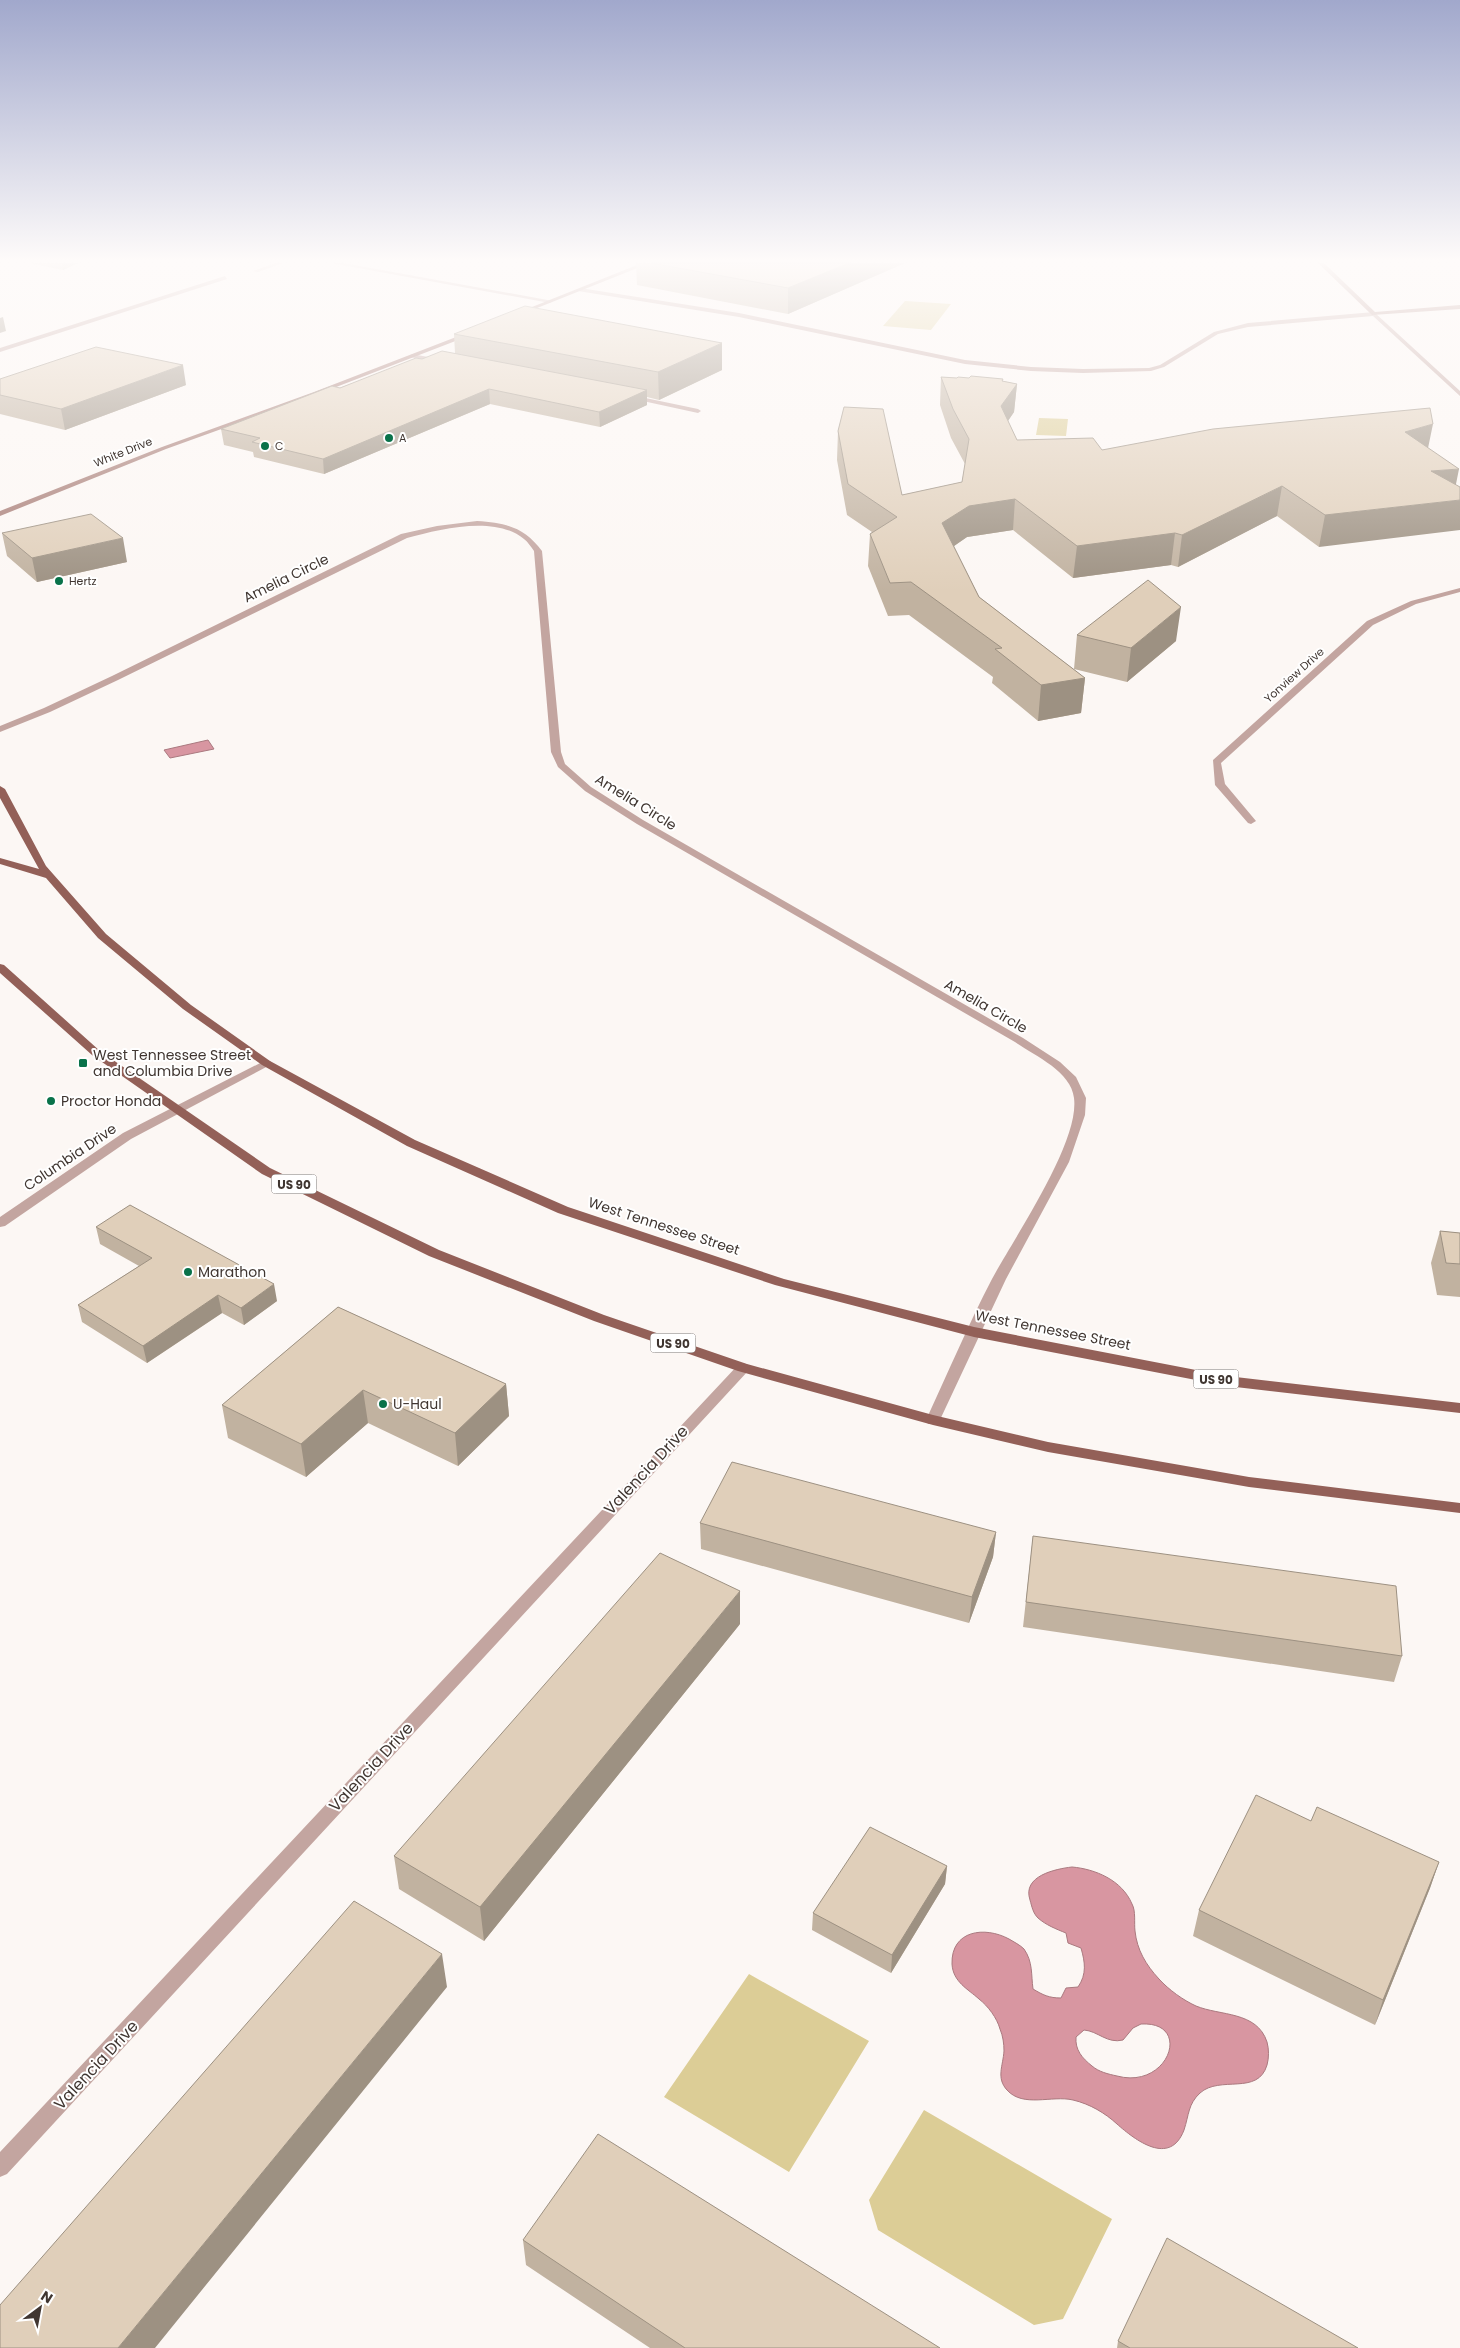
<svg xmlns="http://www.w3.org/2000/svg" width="1460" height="2348" font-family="Poppins,sans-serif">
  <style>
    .green { fill: #dccd96 }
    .water { fill: #d896a1; stroke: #aa797f; fill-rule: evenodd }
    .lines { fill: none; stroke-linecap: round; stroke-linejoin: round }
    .street { fill: #c3a5a0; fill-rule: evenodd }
    .secondary { fill: #a87d76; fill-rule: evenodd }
    .primary { fill: #936058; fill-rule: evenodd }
    .wall { fill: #c1b2a0 }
    .shaded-wall { fill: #9d9182 }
    .building { fill: #e0cfba; stroke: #9d9182 }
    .poi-dot { fill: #09724a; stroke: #fff; stroke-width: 2 }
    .labels { text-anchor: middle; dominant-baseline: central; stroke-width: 4; stroke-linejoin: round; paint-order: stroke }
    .far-poi-label { font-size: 11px; fill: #403631; stroke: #fff; text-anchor: start }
    .far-street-label { font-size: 11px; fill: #403631; stroke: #fff }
    .shield { fill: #fff; stroke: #79726f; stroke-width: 1 }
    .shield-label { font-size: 12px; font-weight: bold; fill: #403631 }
    .street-label { font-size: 14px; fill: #403631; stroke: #fff }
    .poi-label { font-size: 14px; fill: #403631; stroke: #fff; text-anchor: start }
    .near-street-label { font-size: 16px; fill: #403631; stroke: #fff }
  </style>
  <rect width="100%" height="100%" fill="#fcf7f4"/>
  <!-- green -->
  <path class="green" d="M 905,301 L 951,304 L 931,330 L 883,326 Z
    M 1039,418 L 1068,419 L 1066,436 L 1036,435 Z
    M 749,1974 L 869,2041 L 789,2172 L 664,2097 Z
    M 924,2110 L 1112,2219 L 1063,2319 L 1034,2325 L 878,2230 L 869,2200 Z"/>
  <!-- water -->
  <path class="water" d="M 208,740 L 214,749 L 170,758 L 164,750 Z
    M 1072,1867 C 1095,1869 1122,1880 1132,1904 C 1136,1911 1134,1923 1135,1931 C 1137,1950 1146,1965 1159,1979 C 1169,1990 1183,2000 1196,2006 C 1220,2016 1257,2011 1267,2042 C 1269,2049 1269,2058 1267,2065 C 1258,2096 1220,2075 1200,2093 C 1188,2104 1189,2115 1184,2130 C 1170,2167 1135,2140 1117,2124 C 1105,2113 1090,2104 1073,2100 C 1052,2095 1023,2108 1007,2090 C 996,2078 1003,2066 1004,2051 C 1004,2044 1003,2036 1000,2029 C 997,2018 988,2006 979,1999 C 968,1989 953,1982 952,1964 C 951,1930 985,1926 1009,1939 C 1014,1942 1020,1945 1024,1949 C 1033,1962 1031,1974 1033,1989 C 1043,1995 1049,1998 1061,1998 L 1066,1988 L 1078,1987 C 1087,1974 1085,1962 1081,1948 L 1068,1943 L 1066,1933 C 1056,1929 1046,1925 1038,1918 C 1033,1913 1032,1907 1030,1900 C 1022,1876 1055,1869 1072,1867 ZM 1141,2024 C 1193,2021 1169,2090 1117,2076 C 1108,2074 1099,2072 1092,2066 C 1082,2058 1075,2050 1076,2037 L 1084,2030 C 1098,2031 1107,2044 1123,2040 L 1133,2028 Z"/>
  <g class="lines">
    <!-- street -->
    <path class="street" d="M 275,263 L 283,263 L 258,272 L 253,271 Z
      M 331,263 L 343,263 L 553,301 L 550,303 Z
      M 225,276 L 227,279 L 0,352 L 0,348 Z
      M 580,288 L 739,313 L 965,360 L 1031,367 L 1083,369 L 1149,368 L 1160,365 L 1214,332 L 1248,323 L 1374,312 L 1460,391 L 1460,396 L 1373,316 L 1248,327 L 1218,334 L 1164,367 L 1151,371 L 1083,373 L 1031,371 L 965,364 L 739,317 L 578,291 Z
      M 412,354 L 439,359 L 442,361 L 439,363 L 410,357 Z
      M 631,395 L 698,409 L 701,411 L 698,413 L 629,398 Z
      M 477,521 C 506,523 524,527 542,551 L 561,752 L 565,764 L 591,787 L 643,820 L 1023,1038 L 1060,1062 L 1076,1077 L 1086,1098 L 1085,1115 L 1069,1162 L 1006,1279 L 938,1424 L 928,1424 L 926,1420 C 948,1373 968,1325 992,1279 C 1014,1238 1080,1142 1074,1098 C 1071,1071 1035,1056 1015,1042 L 637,824 L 585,791 L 558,767 L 551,752 L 534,551 C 531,547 528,542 524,539 C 495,515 440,529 407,538 L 118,680 L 50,712 L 0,732 L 0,726 L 44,708 L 112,676 L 401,534 L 437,526 Z
      M 1460,588 L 1460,592 L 1416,604 L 1373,625 L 1221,763 L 1225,784 L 1256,821 L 1251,824 L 1248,823 L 1215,785 L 1213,760 L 1367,621 L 1411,601 Z
      M 266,1060 L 270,1061 L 272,1063 L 270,1065 L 131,1139 L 5,1226 L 0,1227 L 0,1217 L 123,1133 Z
      M 743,1363 L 748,1365 L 750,1368 L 748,1371 L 7,2174 L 0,2177 L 0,2152 L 738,1365 Z"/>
    <!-- secondary -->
    <path class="secondary" d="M 642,263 L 650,263 L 522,314 L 517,313 Z
      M 1318,263 L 1324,263 L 1375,312 L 1460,305 L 1460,309 L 1372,315 Z
      M 469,332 L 471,335 L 318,394 L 166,449 L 0,516 L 0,511 L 162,447 L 314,392 Z"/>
    <!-- primary -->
    <path class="primary" d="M 0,786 L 5,789 L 46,866 L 106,934 L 191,1005 L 270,1061 L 415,1140 L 568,1207 L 784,1279 L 974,1327 L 1227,1376 L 1460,1403 L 1460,1413 L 1227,1386 L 974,1337 L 775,1285 L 558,1213 L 407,1146 L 262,1065 L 183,1009 L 98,938 L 46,878 L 0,864 L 0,858 L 39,869 L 0,798 Z
      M 0,964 L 4,965 L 100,1051 L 270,1168 L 439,1250 L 604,1315 L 747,1364 L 933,1415 L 1048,1442 L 1249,1477 L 1460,1503 L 1460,1513 L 1249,1487 L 1048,1452 L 933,1425 L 738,1371 L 594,1321 L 429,1256 L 262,1174 L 92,1055 L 0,973 Z"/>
  </g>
  <!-- wall -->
  <path class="wall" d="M 29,263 L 78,263 L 63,270 Z
    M 636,263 L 905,263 L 788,314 L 637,285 Z
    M 454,334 L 722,370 L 659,400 L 647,397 L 647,405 L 600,427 L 490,404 L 324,474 L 254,457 L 253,452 L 224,445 L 221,429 L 422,359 L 455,353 Z
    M 941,377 L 957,378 L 969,378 L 1003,379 L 1003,381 L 1017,384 L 1014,412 L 1008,421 L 1017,440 L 1102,450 L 1430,408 L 1319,547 L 1277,516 L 1178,567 L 1171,565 L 1073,578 L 1013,530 L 967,537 L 954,546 L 979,597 L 1085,678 L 1081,713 L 1038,721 L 992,683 L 993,677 L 909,615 L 888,616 L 868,566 L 870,534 L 872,532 L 847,515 L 837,460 L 838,431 L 902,495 L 962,482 L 965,464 L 951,438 L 940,405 Z
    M 0,379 L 186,385 L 65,430 L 0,414 Z
    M 2,533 L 127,562 L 37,582 L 7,556 Z
    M 1077,635 L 1176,641 L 1127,682 L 1074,669 Z
    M 96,1227 L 277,1301 L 244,1325 L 222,1313 L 147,1363 L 82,1322 L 78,1305 L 139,1266 L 100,1244 Z
    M 1440,1231 L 1460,1233 L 1460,1297 L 1437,1295 L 1431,1263 Z
    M 338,1307 L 506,1384 L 509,1416 L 458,1466 L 368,1423 L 306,1477 L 228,1438 L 222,1405 Z
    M 700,1523 L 996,1532 L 993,1557 L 969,1623 L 701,1549 Z
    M 1033,1536 L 1402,1656 L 1394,1682 L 1023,1627 Z
    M 740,1624 L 484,1941 L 399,1889 L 394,1856 Z
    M 1439,1862 L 1430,1888 L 1375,2025 L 1193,1936 L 1199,1910 Z
    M 947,1866 L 945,1884 L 891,1973 L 812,1930 L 813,1913 Z
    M 523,2240 L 940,2348 L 650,2348 L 526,2265 Z
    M 1118,2341 L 1358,2348 L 1117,2348 Z"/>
  <!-- shaded-wall -->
  <path class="shaded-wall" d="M 62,263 L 78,263 L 63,270 Z
    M 849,263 L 905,263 L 788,314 L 788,288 Z
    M 3,317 L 6,331 L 0,333 L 0,318 Z
    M 722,343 L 722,370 L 659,400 L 658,372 Z
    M 183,365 L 186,385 L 65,430 L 61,409 Z
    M 1017,384 L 1014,412 L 999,434 L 1001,406 Z
    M 489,389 L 490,404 L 324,474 L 323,459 Z
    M 647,390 L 647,405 L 600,427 L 599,412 Z
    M 1433,424 L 1427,453 L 1405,432 Z
    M 1459,469 L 1453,499 L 1431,471 Z
    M 1282,486 L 1277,516 L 1178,567 L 1182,535 Z
    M 1015,499 L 1013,530 L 967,537 L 941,555 L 942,523 L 969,506 Z
    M 1460,500 L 1460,530 L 1319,547 L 1325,515 Z
    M 1175,533 L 1171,565 L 1073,578 L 1077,546 Z
    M 123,538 L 127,562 L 37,582 L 32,558 Z
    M 1181,607 L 1176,641 L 1127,682 L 1131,648 Z
    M 1085,678 L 1081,713 L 1038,721 L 1041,685 Z
    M 274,1284 L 277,1301 L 244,1325 L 241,1308 Z
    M 218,1295 L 222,1313 L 147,1363 L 143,1346 Z
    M 506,1384 L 509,1416 L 458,1466 L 455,1433 Z
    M 363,1390 L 368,1423 L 306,1477 L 301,1444 Z
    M 996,1532 L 993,1557 L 969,1623 L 972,1597 Z
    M 740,1591 L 740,1624 L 484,1941 L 480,1907 Z
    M 1439,1862 L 1430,1888 L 1375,2025 L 1383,2000 Z
    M 947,1866 L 945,1884 L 891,1973 L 892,1955 Z
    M 442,1954 L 447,1987 L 155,2348 L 118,2348 Z"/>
  <!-- building -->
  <path class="building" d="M 651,263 L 849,263 L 788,288 Z
    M 525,306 L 722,343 L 658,372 L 454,334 Z
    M 96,347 L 183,365 L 61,409 L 0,395 L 0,379 Z
    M 442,351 L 647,390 L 599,412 L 489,389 L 323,459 L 252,442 L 260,438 L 221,429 L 332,386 L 340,388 L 416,358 L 422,359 Z
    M 971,376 L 1003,379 L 1002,381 L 1017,384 L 1001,406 L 1017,440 L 1093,438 L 1102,450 L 1213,429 L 1430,408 L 1433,424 L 1405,432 L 1459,469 L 1431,471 L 1460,487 L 1460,500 L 1325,515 L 1282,486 L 1182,535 L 1175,533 L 1077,546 L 1015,499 L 969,506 L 942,523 L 979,597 L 1085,678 L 1041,685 L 995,649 L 1002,648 L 911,582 L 890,583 L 870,534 L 897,517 L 848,484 L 838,431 L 844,407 L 883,409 L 902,495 L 962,482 L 969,439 L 953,409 L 941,377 L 957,378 L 958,377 L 969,378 Z
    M 91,514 L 123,538 L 32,558 L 2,533 Z
    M 1148,580 L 1181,607 L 1131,648 L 1077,635 Z
    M 130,1205 L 274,1284 L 241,1308 L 218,1295 L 143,1346 L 78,1305 L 152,1258 L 96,1227 Z
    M 1440,1231 L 1460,1233 L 1460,1264 L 1446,1263 Z
    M 338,1307 L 506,1384 L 455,1433 L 363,1390 L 301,1444 L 222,1405 Z
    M 732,1462 L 996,1532 L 972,1597 L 700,1523 Z
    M 1033,1536 L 1396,1586 L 1402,1656 L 1026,1602 Z
    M 660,1553 L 740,1591 L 480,1907 L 394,1856 Z
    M 1256,1795 L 1311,1821 L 1317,1807 L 1439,1862 L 1383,2000 L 1199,1910 Z
    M 870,1827 L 947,1866 L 892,1955 L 813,1913 Z
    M 354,1901 L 442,1954 L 118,2348 L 0,2348 L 0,2305 Z
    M 598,2134 L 940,2348 L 685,2348 L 523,2240 Z
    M 1167,2238 L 1358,2348 L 1130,2348 L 1118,2341 Z"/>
  <!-- sky -->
  <linearGradient id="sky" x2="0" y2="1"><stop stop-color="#a1a8cc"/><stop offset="0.44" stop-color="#fefbfa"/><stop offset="1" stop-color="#fefbfa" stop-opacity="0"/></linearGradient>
  <rect width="1460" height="592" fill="url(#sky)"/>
  <!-- markers -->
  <g class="poi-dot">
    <circle cx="389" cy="438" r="5"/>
    <circle cx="265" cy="446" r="5"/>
    <circle cx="59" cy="581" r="5"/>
    <rect x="78" y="1058" width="10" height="10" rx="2.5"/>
    <circle cx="51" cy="1101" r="5"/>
    <circle cx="188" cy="1272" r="5"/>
    <circle cx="383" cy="1404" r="5"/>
  </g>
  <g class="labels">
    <!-- far-poi labels -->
    <g class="far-poi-label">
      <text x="399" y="438">A</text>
      <text x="275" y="446">C</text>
      <text x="69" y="581">Hertz</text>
    </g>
    <!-- far-street labels -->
    <g class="far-street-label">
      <text transform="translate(123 452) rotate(-22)">White Drive</text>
      <text transform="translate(1294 675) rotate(-42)">Yonview Drive</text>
    </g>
    <!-- shield labels -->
    <g class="shield">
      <rect x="271.5" y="1174.5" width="45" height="19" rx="4"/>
      <rect x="650.5" y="1333.5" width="45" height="19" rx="4"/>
      <rect x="1193.5" y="1369.5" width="45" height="19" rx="4"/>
    </g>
    <g class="shield-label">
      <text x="294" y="1184">US 90</text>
      <text x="673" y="1343">US 90</text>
      <text x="1216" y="1379">US 90</text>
    </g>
    <!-- street labels -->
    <g class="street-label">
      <text transform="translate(286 578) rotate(-26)">Amelia Circle</text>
      <text transform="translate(636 802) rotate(32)">Amelia Circle</text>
      <text transform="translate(986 1006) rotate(30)">Amelia Circle</text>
      <text transform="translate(70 1157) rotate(-34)">Columbia Drive</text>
      <text transform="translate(664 1226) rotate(18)">West Tennessee Street</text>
      <text transform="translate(1053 1330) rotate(11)">West Tennessee Street</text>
    </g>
    <!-- poi labels -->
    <g class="poi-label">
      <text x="93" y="1055">West Tennessee Street<tspan x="93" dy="16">and Columbia Drive</tspan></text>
      <text x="61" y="1101">Proctor Honda</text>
      <text x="198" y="1272">Marathon</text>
      <text x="393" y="1404">U-Haul</text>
    </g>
    <!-- near-street labels -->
    <g class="near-street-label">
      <text transform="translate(646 1470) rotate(-47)">Valencia Drive</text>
      <text transform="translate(371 1767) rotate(-47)">Valencia Drive</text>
      <text transform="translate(96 2065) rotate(-47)">Valencia Drive</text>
    </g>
  </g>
  <!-- north arrow -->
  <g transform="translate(40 2308) rotate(32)" stroke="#ffffff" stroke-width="4" paint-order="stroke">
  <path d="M0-4L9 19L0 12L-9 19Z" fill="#403631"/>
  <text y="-8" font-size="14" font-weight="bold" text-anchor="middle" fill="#403631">N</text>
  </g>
</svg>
